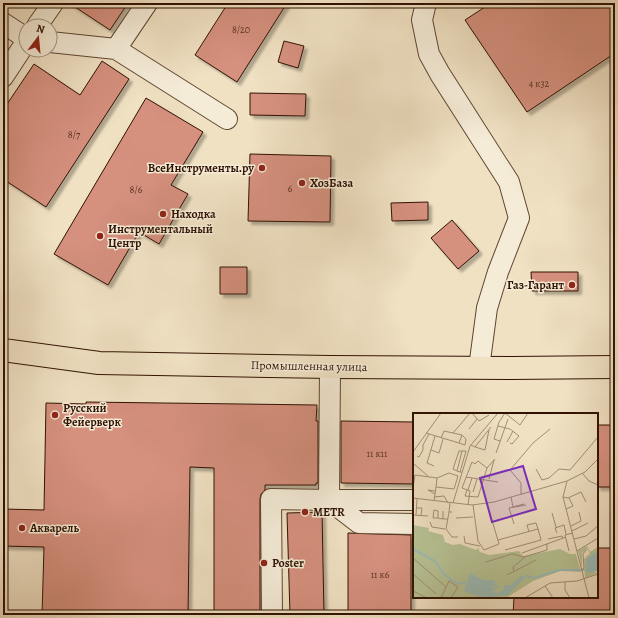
<svg xmlns="http://www.w3.org/2000/svg" width="618" height="618" font-family="Alegreya,serif">
  <style>
    .building { fill: #d5907e; stroke: #301202; filter: url(#shadow) }
    .lines { fill: none; stroke-linecap: round; stroke-linejoin: round }
    .minor-casing { stroke: #604632; stroke-width: 22 }
    .major-casing { stroke: #301202; stroke-width: 24 }
    .minor { stroke: #f5ecd8; stroke-width: 20 }
    .major { stroke: #f0e1c3; stroke-width: 22 }
    .poi-dot { fill: #8f2418; stroke: #f5ecd8; stroke-width: 1.5 }
    .labels { text-anchor: middle; dominant-baseline: central; stroke-width: 3; stroke-linejoin: round; paint-order: stroke }
    .number-label { font-size: 10px; fill: #593221 }
    .poi-label { font-size: 12px; font-weight: bold; fill: #301202; stroke: #f5ecd8; text-anchor: start }
    .street-label { font-size: 12px; fill: #301202; stroke: #f5ecd8 }
    .inset-river { fill: none; stroke: #9bbcb8; stroke-width: 2 }
    .inset-road { fill: none; stroke: #a38e76; stroke-width: 1 }
    .view { fill: #7b2cbf; fill-opacity: 0.15; stroke: #7b2cbf; stroke-width: 2 }
    .inset-edge { fill: none; stroke: #301202; stroke-width: 2 }
  </style>
  <defs>
    <filter id="shadow"><feDropShadow dx="3.5" dy="3.5" stdDeviation="1" flood-color="#0004"/></filter>
  </defs>
  <rect width="100%" height="100%" fill="#f0e1c3"/>
  <filter id="stains"><feTurbulence type="fractalNoise" baseFrequency=".005" numOctaves="4"/><feColorMatrix values="0 0 0 0 .2 0 0 0 0 .09 0 0 0 0 .02 0 0 0 .5 -.17"/></filter>
  <radialGradient id="worn" r=".72"><stop offset=".6" stop-color="#630" stop-opacity="0"/><stop offset="1" stop-color="#630" stop-opacity=".3"/></radialGradient>
  <!-- building -->
  <path class="building" d="M 69,3 L 128,3 L 110,30 Z
    M 228,3 L 287,3 L 237,82 L 195,55 Z
    M 491,3 L 615,3 L 615,53 L 527,112 L 465,20 Z
    M 284,41 L 304,46 L 298,68 L 278,62 Z
    M 102,61 L 129,79 L 46,207 L 3,179 L 3,110 L 34,64 L 80,95 Z
    M 250,93 L 306,94 L 305,116 L 250,115 Z
    M 146,98 L 203,132 L 171,185 L 188,194 L 159,244 L 139,232 L 108,285 L 54,254 Z
    M 250,154 L 331,156 L 330,222 L 248,221 Z
    M 428,202 L 428,220 L 392,221 L 391,203 Z
    M 452,220 L 479,251 L 458,269 L 431,238 Z
    M 220,267 L 247,267 L 247,294 L 220,294 Z
    M 531,272 L 578,272 L 578,291 L 532,291 Z
    M 86,402 L 317,405 L 316,421 L 318,421 L 318,483 L 316,483 L 316,485 L 265,485 L 265,490 L 261,494 L 260,499 L 260,615 L 214,615 L 214,468 L 190,467 L 188,615 L 42,615 L 44,547 L 3,546 L 3,509 L 44,510 L 46,403 L 86,404 Z
    M 341,421 L 414,422 L 414,484 L 341,483 Z
    M 597,425 L 615,425 L 615,487 L 597,487 Z
    M 322,512 L 324,615 L 290,615 L 287,513 Z
    M 348,533 L 411,535 L 411,615 L 348,615 Z
    M 597,548 L 615,548 L 615,615 L 513,615 L 514,597 L 597,597 Z"/>
  <g class="lines">
    <!-- minor casing -->
    <g class="minor-casing">
      <path id="minor" d="M 426,3 L 422,20 L 429,54 L 440,74 L 509,182 L 519,218 L 498,272 L 487,308 L 479,368
        M 3,23 L 26,38
        M 37,26 L 53,3
        M 50,42 L 116,49 L 227,119
        M 116,49 L 147,3
        M 3,77 L 26,42
        M 330,367 L 329,500 L 414,500
        M 272,615 L 271,499 L 329,500 L 359,523 L 414,524"/>
    </g>
    <!-- major casing -->
    <g class="major-casing">
      <path id="major" d="M 3,350 L 99,363 L 330,367 L 511,368 L 615,367"/>
    </g>
    <!-- minor -->
    <use href="#minor" class="minor"/>
    <!-- major -->
    <use href="#major" class="major"/>
  </g>
  <!-- markers -->
  <g class="poi-dot">
    <circle cx="262" cy="168" r="4"/>
    <circle cx="302" cy="183" r="4"/>
    <circle cx="163" cy="214" r="4"/>
    <circle cx="100" cy="236" r="4"/>
    <circle cx="572" cy="285" r="4"/>
    <circle cx="55" cy="415" r="4"/>
    <circle cx="305" cy="512" r="4"/>
    <circle cx="22" cy="528" r="4"/>
    <circle cx="264" cy="563" r="4"/>
  </g>
  <g class="labels">
    <!-- number labels -->
    <g class="number-label">
      <text x="241" y="29">8/20</text>
      <text x="539" y="83">4 к32</text>
      <text x="74" y="134">8/7</text>
      <text x="290" y="188">6</text>
      <text x="136" y="189">8/6</text>
      <text x="377" y="453">11 к11</text>
      <text x="380" y="574">11 к6</text>
    </g>
    <!-- poi labels -->
    <g class="poi-label">
      <text x="254" y="168" text-anchor="end">ВсеИнструменты.ру</text>
      <text x="310" y="183">ХозБаза</text>
      <text x="171" y="214">Находка</text>
      <text x="108" y="229">Инструментальный<tspan x="108" dy="14">Центр</tspan></text>
      <text x="564" y="285" text-anchor="end">Газ-Гарант</text>
      <text x="63" y="408">Русский<tspan x="63" dy="14">Фейерверк</tspan></text>
      <text x="313" y="512">METR</text>
      <text x="30" y="528">Акварель</text>
      <text x="272" y="563">Poster</text>
    </g>
    <!-- street labels -->
    <g class="street-label">
      <text transform="translate(309 366) rotate(1)">Промышленная улица</text>
    </g>
  </g>
  <!-- overview -->
  <g transform="translate(413 413)">
    <rect width="185" height="185" fill="#f0e1c3"/>
    <path d="M 0,112 L 16,115 L 15,118 L 30,122 L 32,129 L 40,132 L 47,131 L 63,137 L 65,135 L 67,139 L 76,142 L 106,138 L 110,143 L 147,136 L 157,141 L 163,141 L 168,159 L 147,158 L 120,168 L 93,185 L 0,185 ZM 174,133 L 177,139 L 185,134 L 185,137 L 173,146 L 173,157 L 185,160 L 172,165 L 171,146 L 177,140 L 174,136 L 169,140 L 169,155 L 165,138 Z" fill="#b7c395"/>
    <path d="M 185,137 L 185,158 L 173,160 L 173,146 ZM 57,160 L 70,167 L 81,167 L 83,172 L 78,173 L 80,175 L 84,172 L 86,173 L 80,178 L 83,181 L 91,176 L 91,172 L 98,172 L 108,163 L 113,163 L 95,182 L 70,185 L 51,178 Z" fill="#9bbcb8"/>
    <path class="inset-river" d="M 0,136 L 22,148 L 31,161 L 40,168 L 45,171 L 53,169M 113,163 L 121,165 L 147,157 L 172,157"/>
    <path class="inset-road" d="M 59,0 L 66,8 L 76,2M 92,0 L 107,12 L 115,0M 85,13 L 97,16 L 106,23 L 99,31 L 97,30M 56,16 L 64,6M 13,20 L 46,30 L 49,22 L 40,20M 28,25 L 31,18 L 40,20 L 57,0M 87,28 L 81,26 L 86,9 L 92,0M 94,29 L 100,18M 46,30 L 52,32 L 53,26 L 49,22M 58,32 L 62,34 L 78,14M 62,34 L 72,37 L 76,17M 18,37 L 26,40 L 30,26M 0,39 L 28,0M 83,40 L 95,6M 4,43 L 6,44 L 10,37 L 10,32 L 16,21M 1,51 L 15,63M 21,53 L 14,50 L 22,23M 123,56 L 129,67 L 136,65 L 146,56 L 157,57 L 185,24M 44,58 L 40,56 L 46,38 L 49,38M 47,59 L 44,58 L 49,38 L 53,38 L 47,59 L 49,59M 170,61 L 176,68 L 185,72M 53,64 L 85,69M 76,66 L 81,47M 154,68 L 150,84 L 176,185M 0,75 L 2,62 L 24,65M 54,77 L 52,83 L 65,84 L 74,55 L 82,46M 55,77 L 59,65M 60,79 L 64,66M 22,81 L 15,77 L 22,78M 108,81 L 108,70 L 97,57 L 120,30 L 137,16M 21,84 L 31,83 L 35,90M 98,84 L 100,94 L 111,91M 150,84 L 155,85 L 168,79 L 173,89M 0,85 L 59,92 L 81,89 L 154,68 L 172,59 L 185,46M 21,88 L 23,74 L 41,76 L 45,63 L 36,60 L 24,65 L 23,74M 37,90 L 36,99 L 39,99M 40,90 L 57,33 L 85,0M 55,92 L 57,78 L 49,75 L 59,49 L 62,51 L 65,48 L 74,55M 60,92 L 65,128 L 71,137 L 86,131 L 78,104M 3,95 L 9,95 L 8,102M 153,96 L 160,93 L 156,85M 30,98 L 30,106 L 35,106M 36,99 L 33,116 L 39,124 L 45,124M 139,100 L 143,114M 0,102 L 15,103M 3,102 L 4,86M 25,105 L 20,105 L 21,97 L 25,98 L 25,105 L 30,106M 43,105 L 60,104M 17,109 L 19,114 L 32,116M 101,111 L 96,95 L 113,92M 158,113 L 168,108 L 166,99M 159,118 L 175,110M 116,119 L 114,112 L 123,110 L 125,116M 144,120 L 142,115 L 151,112 L 153,121M 51,123 L 52,130 L 67,133M 135,126 L 149,123 L 150,125M 161,126 L 173,123 L 185,113M 85,127 L 125,116 L 128,127 L 92,137M 156,138 L 152,122 L 160,120M 164,138 L 185,125M 109,140 L 153,124M 0,145 L 33,174M 73,149 L 99,141 L 111,144 L 134,137 L 134,131M 168,157 L 171,155 L 170,141 L 173,137M 101,158 L 100,154 L 112,144M 0,161 L 23,181M 94,162 L 123,147M 152,169 L 152,177 L 157,185M 132,173 L 140,185M 0,178 L 14,185M 28,185 L 36,168 L 45,174 L 38,185M 112,185 L 137,170 L 164,168 L 185,161"/>
    <path class="view" d="M 110,53 L 123,96 L 79,109 L 67,65 Z"/>
    <rect width="185" height="185" class="inset-edge"/>
  </g>
  <!-- margin -->
  <rect width="618" height="618" fill="none" stroke="#f0e1c3" stroke-width="16"/>
  <rect x="4" y="4" width="610" height="610" fill="none" stroke="#301202" stroke-width="2"/>
  <rect x="8" y="8" width="602" height="602" fill="none" stroke="#301202"/>
  <!-- north arrow -->
  <g transform="translate(38 38) rotate(16)"><circle r="19" fill="#f5ecd8" stroke="#a69582"/>
  <path d="M0-3L7 15L0 10L-7 15Z" fill="#8f2418"/>
  <text y="-6" font-size="11" font-weight="bold" text-anchor="middle" fill="#301202">N</text>
  </g>
  <rect width="100%" height="100%" filter="url(#stains)"/>
  <rect width="100%" height="100%" fill="url(#worn)"/>
</svg>
